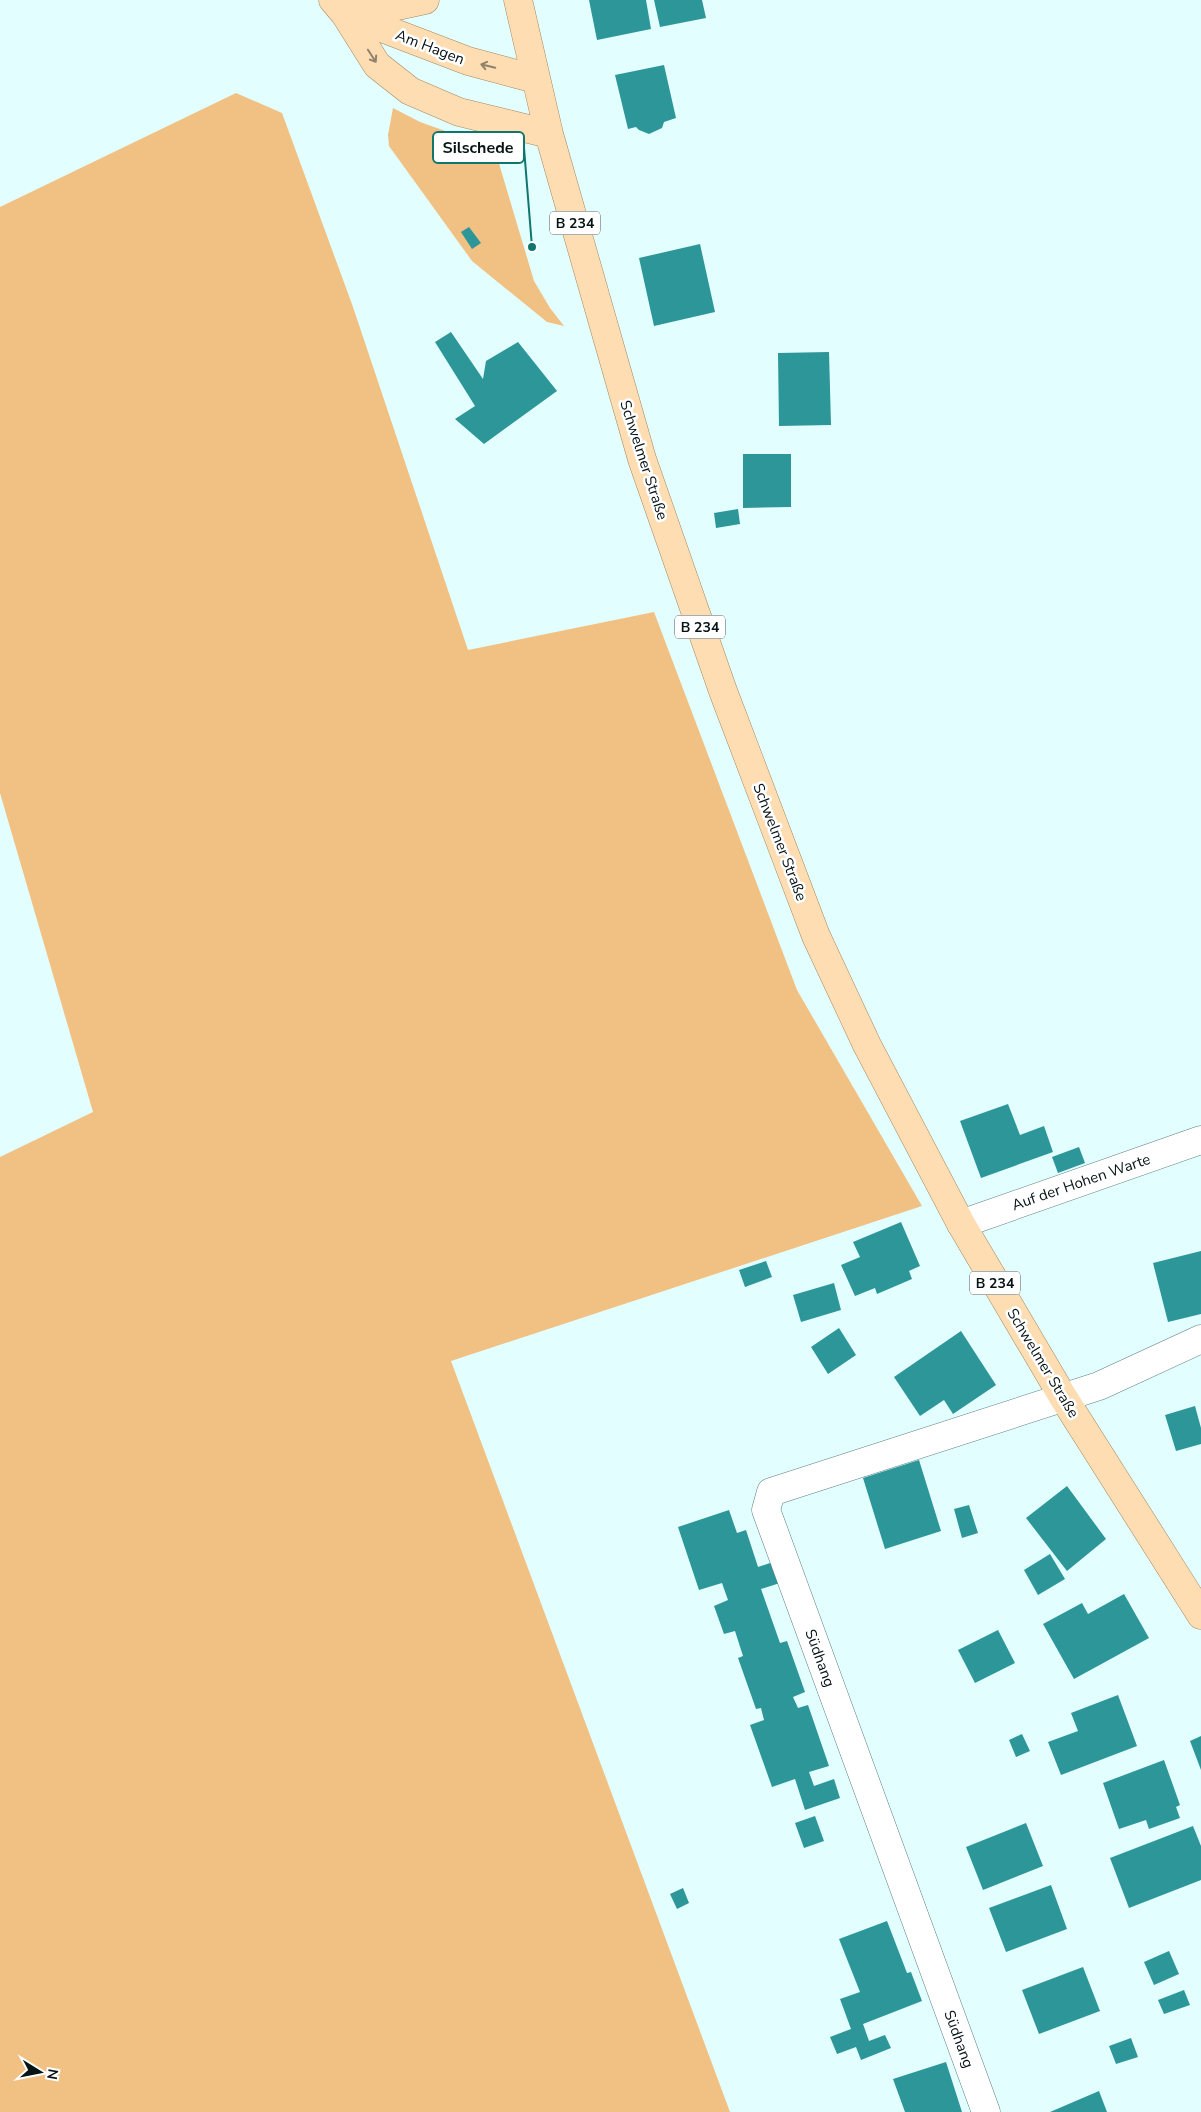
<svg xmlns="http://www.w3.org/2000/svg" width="1201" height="2112" font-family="'Nunito Sans',sans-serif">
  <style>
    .green { fill: #f1c083 }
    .building { fill: #2d9699 }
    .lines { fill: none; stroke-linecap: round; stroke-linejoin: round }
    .minor-casing { stroke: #5f7f80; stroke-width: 29 }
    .major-casing { stroke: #a7875b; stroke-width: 29 }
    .minor { stroke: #fff; stroke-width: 28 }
    .major { stroke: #feddb3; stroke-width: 28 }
    .oneway { stroke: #8f826b }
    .labels { text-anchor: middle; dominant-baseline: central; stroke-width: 5; stroke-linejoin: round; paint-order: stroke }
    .shield { fill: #fff; stroke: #515a5a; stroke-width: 1 }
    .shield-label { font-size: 14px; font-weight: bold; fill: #071314 }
    .street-label { font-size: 15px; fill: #071314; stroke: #fff }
    .leader { fill: none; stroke: #0f766e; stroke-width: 2 }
    .callout-dot { fill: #0f766e; stroke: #fff; stroke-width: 2 }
    .callout { fill: #fff; stroke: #0f766e; stroke-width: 2 }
    .callout-label { font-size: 16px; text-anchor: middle; font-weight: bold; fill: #071314 }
  </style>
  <rect width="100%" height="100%" fill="#e2feff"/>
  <!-- green -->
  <path class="green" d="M 236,93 L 282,113 L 353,307 L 468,650 L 654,612 L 797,990 L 922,1206 L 451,1361 L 730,2112 L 0,2112 L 0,1157 L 93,1112 L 0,793 L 0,207 Z
    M 393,108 L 420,122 L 451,133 L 487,140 L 495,150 L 534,281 L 550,308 L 564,326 L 547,322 L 472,261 L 389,146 L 388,135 Z"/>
  <!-- building -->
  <path class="building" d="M 589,0 L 646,0 L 651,29 L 597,40 Z
    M 654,0 L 702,0 L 706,18 L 660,27 Z
    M 664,65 L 676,118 L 664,122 L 662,128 L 649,134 L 639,130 L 636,127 L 628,129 L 615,75 Z
    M 469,227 L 481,243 L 472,249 L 461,232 Z
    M 700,244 L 715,312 L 654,326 L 639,258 Z
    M 451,332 L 483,379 L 486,361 L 518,342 L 557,391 L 484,444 L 455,419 L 475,406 L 435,342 Z
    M 829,352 L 831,425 L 779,426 L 778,353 Z
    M 743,454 L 791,454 L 791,507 L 743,508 Z
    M 738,509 L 740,524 L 716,528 L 714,513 Z
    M 1008,1104 L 1020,1135 L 1044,1126 L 1053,1152 L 981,1178 L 960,1121 Z
    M 1079,1147 L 1085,1163 L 1058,1173 L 1052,1157 Z
    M 901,1222 L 920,1266 L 909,1271 L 912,1279 L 877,1294 L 875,1288 L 855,1296 L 841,1265 L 860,1257 L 853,1242 Z
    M 1201,1251 L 1201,1314 L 1168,1322 L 1153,1263 Z
    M 766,1261 L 772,1277 L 745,1287 L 739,1270 Z
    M 834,1283 L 841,1310 L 801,1322 L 793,1295 Z
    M 839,1328 L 856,1355 L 828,1374 L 811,1347 Z
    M 961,1331 L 996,1385 L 953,1414 L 944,1400 L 920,1416 L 894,1377 Z
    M 1195,1406 L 1201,1428 L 1201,1444 L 1176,1451 L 1165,1415 Z
    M 919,1460 L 941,1531 L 885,1549 L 863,1478 Z
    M 1067,1486 L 1106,1539 L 1067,1571 L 1026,1518 Z
    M 969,1505 L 978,1533 L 962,1538 L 954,1509 Z
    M 729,1510 L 737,1533 L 746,1530 L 758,1567 L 773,1562 L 780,1583 L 761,1589 L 780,1643 L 787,1641 L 805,1692 L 793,1697 L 798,1708 L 808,1705 L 829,1766 L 809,1772 L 814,1786 L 834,1779 L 840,1798 L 805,1810 L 795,1779 L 772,1787 L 750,1725 L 764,1720 L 761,1708 L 756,1709 L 738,1658 L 743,1656 L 735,1631 L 724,1634 L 714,1606 L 728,1600 L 722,1583 L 699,1590 L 678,1527 Z
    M 1050,1554 L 1065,1579 L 1038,1595 L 1024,1570 Z
    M 1124,1594 L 1149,1638 L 1074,1679 L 1043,1624 L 1082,1603 L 1088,1614 Z
    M 998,1630 L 1015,1663 L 975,1683 L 958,1650 Z
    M 1118,1695 L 1137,1746 L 1061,1775 L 1048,1742 L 1078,1731 L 1071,1713 Z
    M 1022,1734 L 1030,1751 L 1016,1757 L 1009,1740 Z
    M 1201,1736 L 1201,1770 L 1190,1741 Z
    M 1164,1760 L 1180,1805 L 1176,1807 L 1180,1818 L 1149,1829 L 1146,1820 L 1119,1829 L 1103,1783 Z
    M 815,1816 L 824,1841 L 804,1848 L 795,1823 Z
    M 1026,1823 L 1043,1866 L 983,1890 L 966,1847 Z
    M 1193,1826 L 1201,1846 L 1201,1880 L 1129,1908 L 1110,1858 Z
    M 1051,1885 L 1067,1929 L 1006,1952 L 989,1908 Z
    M 683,1888 L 689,1903 L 677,1909 L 670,1894 Z
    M 887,1921 L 907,1973 L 911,1972 L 922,2001 L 863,2024 L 869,2041 L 885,2035 L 891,2048 L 861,2060 L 856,2047 L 837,2054 L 830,2037 L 851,2029 L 840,1999 L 860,1992 L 839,1939 Z
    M 1169,1951 L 1179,1974 L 1154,1985 L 1144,1962 Z
    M 1083,1967 L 1100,2011 L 1039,2034 L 1022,1990 Z
    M 1184,1990 L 1190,2005 L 1164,2014 L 1158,2000 Z
    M 1131,2038 L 1138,2057 L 1116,2064 L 1109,2046 Z
    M 946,2062 L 962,2112 L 905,2112 L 893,2079 Z
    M 1099,2091 L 1107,2112 L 1050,2112 Z"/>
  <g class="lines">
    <!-- minor casing -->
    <g class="minor-casing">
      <path id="minor" d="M 961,1224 L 1201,1140
        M 986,2112 L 766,1510 L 771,1492 L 1099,1386 L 1201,1339"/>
    </g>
    <!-- major casing -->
    <g class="major-casing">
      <path id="major" d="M 333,0 L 345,14 L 377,65 L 410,91 L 459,112 L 549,134
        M 518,0 L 549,134 L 642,459 L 723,691 L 816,936 L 867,1045 L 961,1224 L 1063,1397 L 1201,1615
        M 345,14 L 468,61 L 535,79
        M 349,14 L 383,9 L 425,0"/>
    </g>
    <!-- minor -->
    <use href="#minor" class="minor"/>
    <!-- major -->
    <use href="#major" class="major"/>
  </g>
  <!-- one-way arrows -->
  <defs><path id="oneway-shaft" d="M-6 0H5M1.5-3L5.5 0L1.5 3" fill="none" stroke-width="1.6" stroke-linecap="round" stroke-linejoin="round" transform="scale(1.25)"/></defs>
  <g class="oneway">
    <use href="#oneway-shaft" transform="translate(372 56) rotate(57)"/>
    <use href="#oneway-shaft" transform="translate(488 66) rotate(-166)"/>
  </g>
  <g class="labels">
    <!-- shield labels -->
    <g class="shield">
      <rect x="550" y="211.5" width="50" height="23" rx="4"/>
      <rect x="675" y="615.5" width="50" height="23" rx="4"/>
      <rect x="970" y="1271.5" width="50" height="23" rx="4"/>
    </g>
    <g class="shield-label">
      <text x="575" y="223">B 234</text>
      <text x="700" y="627">B 234</text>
      <text x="995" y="1283">B 234</text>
    </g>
    <!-- street labels -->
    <g class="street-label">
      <text transform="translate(430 47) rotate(21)">Am Hagen</text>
      <text transform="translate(644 460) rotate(72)">Schwelmer Straße</text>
      <text transform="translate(780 842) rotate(69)">Schwelmer Straße</text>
      <text transform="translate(1081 1182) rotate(-19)">Auf der Hohen Warte</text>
      <text transform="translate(1043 1363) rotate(59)">Schwelmer Straße</text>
      <text transform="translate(820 1658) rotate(70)">Südhang</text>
      <text transform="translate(959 2039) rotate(70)">Südhang</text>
    </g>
  </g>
  <!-- callouts -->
  <path class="leader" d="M532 247L524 148"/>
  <circle class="callout-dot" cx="532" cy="247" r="5"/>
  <rect class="callout" x="433" y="132" width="91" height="31" rx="5"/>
  <g class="callout-label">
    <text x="478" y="153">Silschede</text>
  </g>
  <!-- north arrow -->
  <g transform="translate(40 2072) rotate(100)" stroke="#ffffff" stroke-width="4" paint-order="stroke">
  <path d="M0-4L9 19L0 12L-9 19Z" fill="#071314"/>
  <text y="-8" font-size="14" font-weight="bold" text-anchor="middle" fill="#071314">N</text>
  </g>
</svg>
